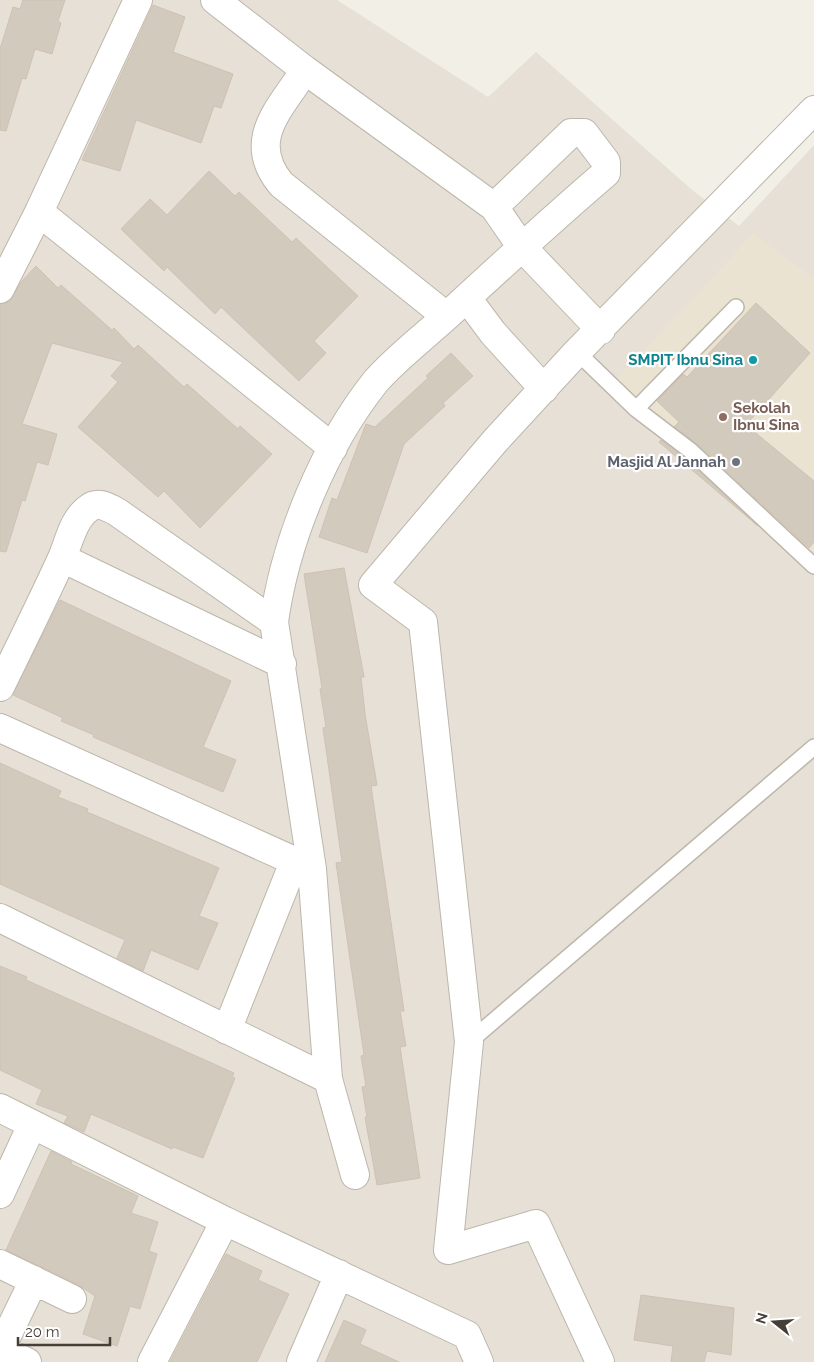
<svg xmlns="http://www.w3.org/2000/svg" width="814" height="1362" font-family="Raleway,sans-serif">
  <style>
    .residential { fill: #e6e0d6 }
    .education { fill: #ebe3d2 }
    .building { fill: #d3cabe; stroke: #cec2b1 }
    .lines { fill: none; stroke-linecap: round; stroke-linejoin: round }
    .service-casing { stroke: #bdb6ab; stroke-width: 18 }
    .minor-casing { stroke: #bdb6ab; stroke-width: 30 }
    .service { stroke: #fff; stroke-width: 15 }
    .minor { stroke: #fff; stroke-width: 28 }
    .culture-dot { fill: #0f9aa8; stroke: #fff; stroke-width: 2 }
    .education-dot { fill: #8d6e63; stroke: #fff; stroke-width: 2 }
    .worship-dot { fill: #6b7280; stroke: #fff; stroke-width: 2 }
    .labels { text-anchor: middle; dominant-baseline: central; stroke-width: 4.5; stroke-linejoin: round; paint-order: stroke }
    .culture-label { font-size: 15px; font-weight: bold; fill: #0d838f; stroke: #fff; text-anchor: end }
    .education-label { font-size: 15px; font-weight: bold; fill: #785e54; stroke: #fff; text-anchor: start }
    .worship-label { font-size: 15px; font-weight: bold; fill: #5b616d; stroke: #fff; text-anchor: end }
  </style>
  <rect width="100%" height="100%" fill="#f2efe7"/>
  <!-- residential -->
  <path class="residential" d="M 0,0 L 337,0 L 488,97 L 536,52 L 691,189 L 739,226 L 814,145 L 814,1362 L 0,1362 Z"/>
  <!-- education -->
  <path class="education" d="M 753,234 L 814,278 L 814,575 L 659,442 L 605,392 Z"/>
  <!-- building -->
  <path class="building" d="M 23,0 L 65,0 L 58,21 L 61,23 L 52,54 L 35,49 L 26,79 L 22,78 L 6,131 L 0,130 L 0,49 L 13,7 L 20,9 Z
    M 153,5 L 185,17 L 173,52 L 233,74 L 221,108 L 214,106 L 201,143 L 136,120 L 120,171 L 82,160 Z
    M 209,171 L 235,196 L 239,192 L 292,242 L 296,238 L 358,296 L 314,341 L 326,353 L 299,381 L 221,307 L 215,314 L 167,267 L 164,271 L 121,229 L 150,199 L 167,215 Z
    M 36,266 L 58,288 L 61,285 L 112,330 L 114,328 L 134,349 L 138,345 L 184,387 L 187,384 L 238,429 L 240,426 L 272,454 L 200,528 L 164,491 L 158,497 L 78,427 L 118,382 L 111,376 L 123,362 L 52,343 L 22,424 L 57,434 L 48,465 L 37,462 L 25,501 L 22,500 L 6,552 L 0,551 L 0,304 L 9,302 L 22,281 Z
    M 756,303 L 810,353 L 746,425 L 814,481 L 814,542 L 809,548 L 697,444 L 674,427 L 679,422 L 657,401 L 683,374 L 687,377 Z
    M 451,353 L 473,376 L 443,403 L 445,406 L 404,444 L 367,553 L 319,537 L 332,498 L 337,500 L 366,424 L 375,427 L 428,378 L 426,376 Z
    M 661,440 L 685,458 L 758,526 L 659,442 Z
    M 344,568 L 364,677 L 361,677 L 365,714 L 377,785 L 371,786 L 404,1011 L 400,1011 L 406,1046 L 400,1047 L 420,1178 L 377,1185 L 365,1117 L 367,1117 L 362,1087 L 366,1086 L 361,1056 L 364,1055 L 336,863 L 342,862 L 323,728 L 326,727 L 320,689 L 322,688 L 304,574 Z
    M 60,600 L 231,681 L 203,747 L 236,760 L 223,792 L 93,737 L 94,735 L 61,721 L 63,718 L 13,695 Z
    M 0,763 L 61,791 L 58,797 L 88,809 L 87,812 L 219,868 L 199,916 L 218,923 L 198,970 L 151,950 L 143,971 L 117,958 L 125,940 L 0,884 Z
    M 0,966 L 27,977 L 26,980 L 234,1073 L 232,1077 L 235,1078 L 203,1158 L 173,1147 L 172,1149 L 91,1114 L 84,1132 L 64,1123 L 68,1116 L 36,1104 L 42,1090 L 0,1070 Z
    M 51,1151 L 72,1162 L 71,1164 L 138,1196 L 131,1213 L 158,1222 L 149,1251 L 157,1254 L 140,1309 L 130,1306 L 117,1346 L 83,1334 L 95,1296 L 79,1285 L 6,1250 Z
    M 226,1254 L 262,1271 L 258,1280 L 289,1294 L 257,1362 L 170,1362 Z
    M 641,1295 L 734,1308 L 731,1355 L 707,1351 L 704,1362 L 671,1362 L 673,1346 L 634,1340 Z
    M 344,1320 L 366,1330 L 360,1344 L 399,1362 L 325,1362 Z"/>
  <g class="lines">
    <!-- service casing -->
    <g class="service-casing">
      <path id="service" d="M 577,352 L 636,409 L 691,451 L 814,566
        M 636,409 L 736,307
        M 469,1042 L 814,747"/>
    </g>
    <!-- minor casing -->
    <g class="minor-casing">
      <path id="minor" d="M 215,0 L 305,70 L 494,207 L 521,246 L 601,330
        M 305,70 C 280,109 245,140 281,184 L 446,316
        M 39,212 L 333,448
        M 0,289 L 39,212 L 138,0
        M 467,298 L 493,333 L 544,389
        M 62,558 L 282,664
        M 0,687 C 21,644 42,602 62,558 C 69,542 73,519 89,508 C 98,501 108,507 117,512 L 274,622
        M 0,728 L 312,869
        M 0,918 L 328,1079
        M 227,1030 L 294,862
        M 0,1108 L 225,1221 L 467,1335 L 479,1362
        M 355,1175 L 328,1079 L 312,869 L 274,622 C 285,541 324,446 376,381 C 395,359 426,335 448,315 C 500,267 552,219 606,173 L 606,162 L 584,133 L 571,133 L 494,207
        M 0,1194 L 32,1125
        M 0,1264 L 72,1299
        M 0,1349 L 27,1362
        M 0,1350 L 34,1280
        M 152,1362 L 225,1221
        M 301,1362 L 339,1274
        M 600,1362 L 536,1224 L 448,1250 L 469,1042 L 423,622 L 373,585 L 495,441 L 577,352 L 814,110"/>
    </g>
    <!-- service -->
    <use href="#service" class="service"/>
    <!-- minor -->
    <use href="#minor" class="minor"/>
  </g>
  <!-- markers -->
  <circle class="culture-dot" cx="753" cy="360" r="5"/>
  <circle class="education-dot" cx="723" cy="417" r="5"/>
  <circle class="worship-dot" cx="736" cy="462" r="5"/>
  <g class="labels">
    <!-- culture labels -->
    <g class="culture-label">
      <text x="743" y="360">SMPIT Ibnu Sina</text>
    </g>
    <!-- education labels -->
    <g class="education-label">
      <text x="733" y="408">Sekolah<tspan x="733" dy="17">Ibnu Sina</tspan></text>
    </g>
    <!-- worship labels -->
    <g class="worship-label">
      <text x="726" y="462">Masjid Al Jannah</text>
    </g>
  </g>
  <!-- north arrow -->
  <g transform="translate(774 1322) rotate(287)" stroke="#ffffff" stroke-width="4" paint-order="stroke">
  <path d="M0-4L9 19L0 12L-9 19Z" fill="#453f37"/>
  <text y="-8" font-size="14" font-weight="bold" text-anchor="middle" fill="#453f37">N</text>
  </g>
  <!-- scale -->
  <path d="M18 1337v8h92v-8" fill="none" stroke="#453f37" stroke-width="2.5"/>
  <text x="25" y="1337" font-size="15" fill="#453f37" stroke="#ffffff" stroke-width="4" paint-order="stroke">20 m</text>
</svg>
